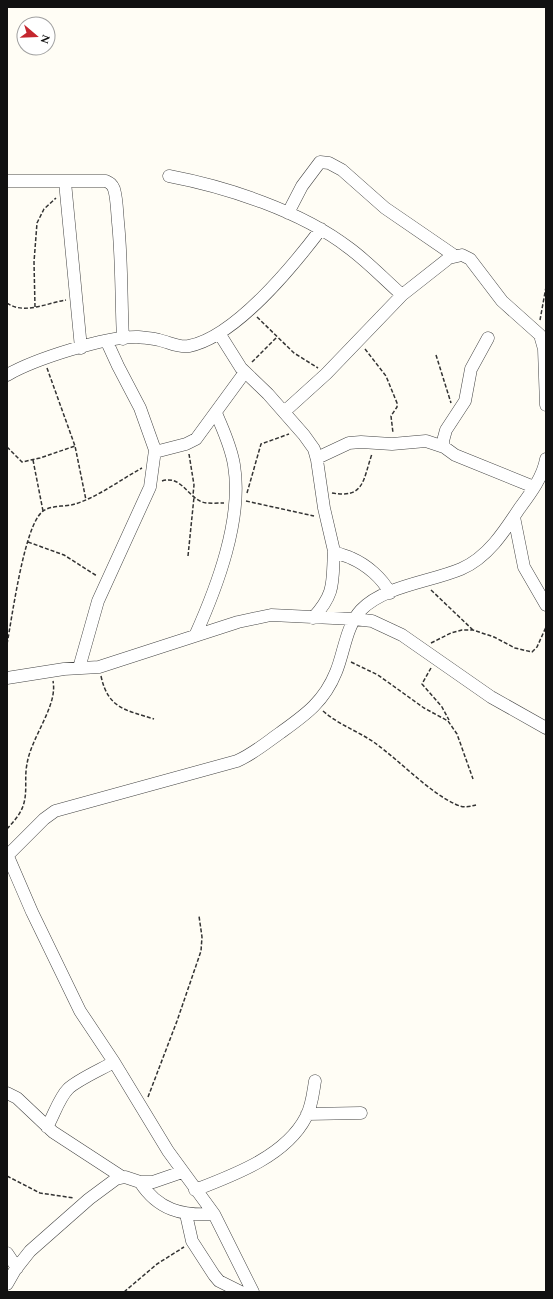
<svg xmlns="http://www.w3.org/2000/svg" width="553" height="1299" font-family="Spectral,serif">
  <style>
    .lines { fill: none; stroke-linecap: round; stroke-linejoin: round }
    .minor-casing { stroke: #444; stroke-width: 13 }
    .path { stroke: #333; stroke-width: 1.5; stroke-dasharray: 4 2; stroke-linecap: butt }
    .minor { stroke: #fff; stroke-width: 12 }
  </style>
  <rect width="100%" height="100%" fill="#fffdf5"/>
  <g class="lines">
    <!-- minor casing -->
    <g class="minor-casing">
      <path id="minor" d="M 169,176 C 227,187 301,211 349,248 C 368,262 384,279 402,295
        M 7,181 L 106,181 C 110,183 112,184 114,189 C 117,199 117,212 118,222 C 122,261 121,300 123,339
        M 65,182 L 81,348
        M 288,213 L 302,186 L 320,162 L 329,163 L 342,170 L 385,208 L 455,256
        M 219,333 L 241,368 L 268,394 L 304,435 L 314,449 L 317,460 L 324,508 L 334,551 C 339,555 346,555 351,558 C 367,565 382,578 390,593
        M 488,338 L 471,369 L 465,401 L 446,430 L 443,441 L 444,447 L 455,455 L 534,487
        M 7,375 C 35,359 106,336 138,337 C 145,338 152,338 159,340 C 169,342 178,348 189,346 C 235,337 293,266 321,229
        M 284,412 L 326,374 L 402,295 L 449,258 L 462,255 L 470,259 L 502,301 L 540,335 L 544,349 L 546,405
        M 155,452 L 186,444 L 196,439 L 245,372
        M 317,458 L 349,443 L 361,442 L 392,444 L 426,441 L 444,447
        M 514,517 L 524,567 L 546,605
        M 313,618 C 336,593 332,582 334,551
        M 195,636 C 217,587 243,519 234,465 C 231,446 223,430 216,413
        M 79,668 L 98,601 L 150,487 L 155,450 L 140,408 L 118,366 L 107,342
        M 7,678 L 64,669 L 99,667 L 238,622 L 271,615 L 354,619 L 372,621 L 402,635 L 491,697 L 546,728
        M 7,854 L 32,912 L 80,1011 L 114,1062 L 168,1151 L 214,1214 L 253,1292
        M 8,855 L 44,819 L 55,811 L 237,761 C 253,754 266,743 280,733 C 305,715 324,702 336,672 C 344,653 346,626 361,610 C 384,586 430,582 461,569 C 487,558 504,532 519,509 C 530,494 543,477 546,459
        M 7,1093 L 17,1098 L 53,1132 L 122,1177
        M 307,1114 L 361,1113
        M 47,1127 C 54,1115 59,1098 68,1089 C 77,1080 102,1069 114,1062
        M 140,1182 C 158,1210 182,1216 214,1214
        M 195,1190 C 234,1175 286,1156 306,1117 C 312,1106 313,1093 315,1081
        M 186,1214 L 192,1241 L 214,1275 L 219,1281 L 241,1292
        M 7,1253 L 17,1268
        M 7,1284 L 15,1270 L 30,1251 L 89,1199 L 116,1179 L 125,1177 L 140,1182 L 153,1182 L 182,1172"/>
    </g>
    <!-- path -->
    <path class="path" d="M 7,303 C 24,315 47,303 66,300
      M 35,307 L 34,262 L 37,223 L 44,209 L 56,198
      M 257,317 L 294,353 L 318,368
      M 540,320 L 546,287
      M 365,349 L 386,376 L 397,403 L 397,407 L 391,416 L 393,433
      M 436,355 L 451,403
      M 252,362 L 277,337
      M 47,368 L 75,446 L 86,500
      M 7,447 L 22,462 L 40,458 L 75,446
      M 189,454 L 194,485 L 193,495
      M 33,460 L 43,511
      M 162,481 C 181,475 187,496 202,502 C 208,504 217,503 224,503
      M 247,493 L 261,444 L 289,434
      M 332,493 C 365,499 363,479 372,454
      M 246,501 L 314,516
      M 28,542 L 64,555 L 97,576
      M 188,556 L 194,497
      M 431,590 L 473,630
      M 431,643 L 451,633 L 462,630 L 473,630 L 494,637 L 515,648 L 532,652 L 537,647 L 546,627
      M 7,644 C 12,618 24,527 42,512 C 49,505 65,507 75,504 C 98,497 120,480 142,468
      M 351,662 L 378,675 L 424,708 L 448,721 L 457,734 L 473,779
      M 431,668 L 422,684 L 442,707 L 449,720
      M 101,676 C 108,709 126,710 154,719
      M 323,711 C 339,725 358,731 375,743 C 400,761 429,792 455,804 C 463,808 468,807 476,805
      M 7,829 C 13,822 20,815 23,806 C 28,792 24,778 27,764 C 31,737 58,706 53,681
      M 148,1097 L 177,1021 L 201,951 L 202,937 L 199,916
      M 7,1176 L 40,1193 L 74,1198
      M 124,1292 L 157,1264 L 184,1247"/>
    <!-- minor -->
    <use href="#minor" class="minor"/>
  </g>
  <!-- border -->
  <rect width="553" height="1299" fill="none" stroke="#111111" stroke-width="16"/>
  <!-- north arrow -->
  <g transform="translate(36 36) rotate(109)"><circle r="19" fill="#ffffff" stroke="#a0a0a0"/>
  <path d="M0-3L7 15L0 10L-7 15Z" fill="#c4262e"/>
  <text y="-6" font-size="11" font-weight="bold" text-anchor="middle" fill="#111111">N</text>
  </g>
</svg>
